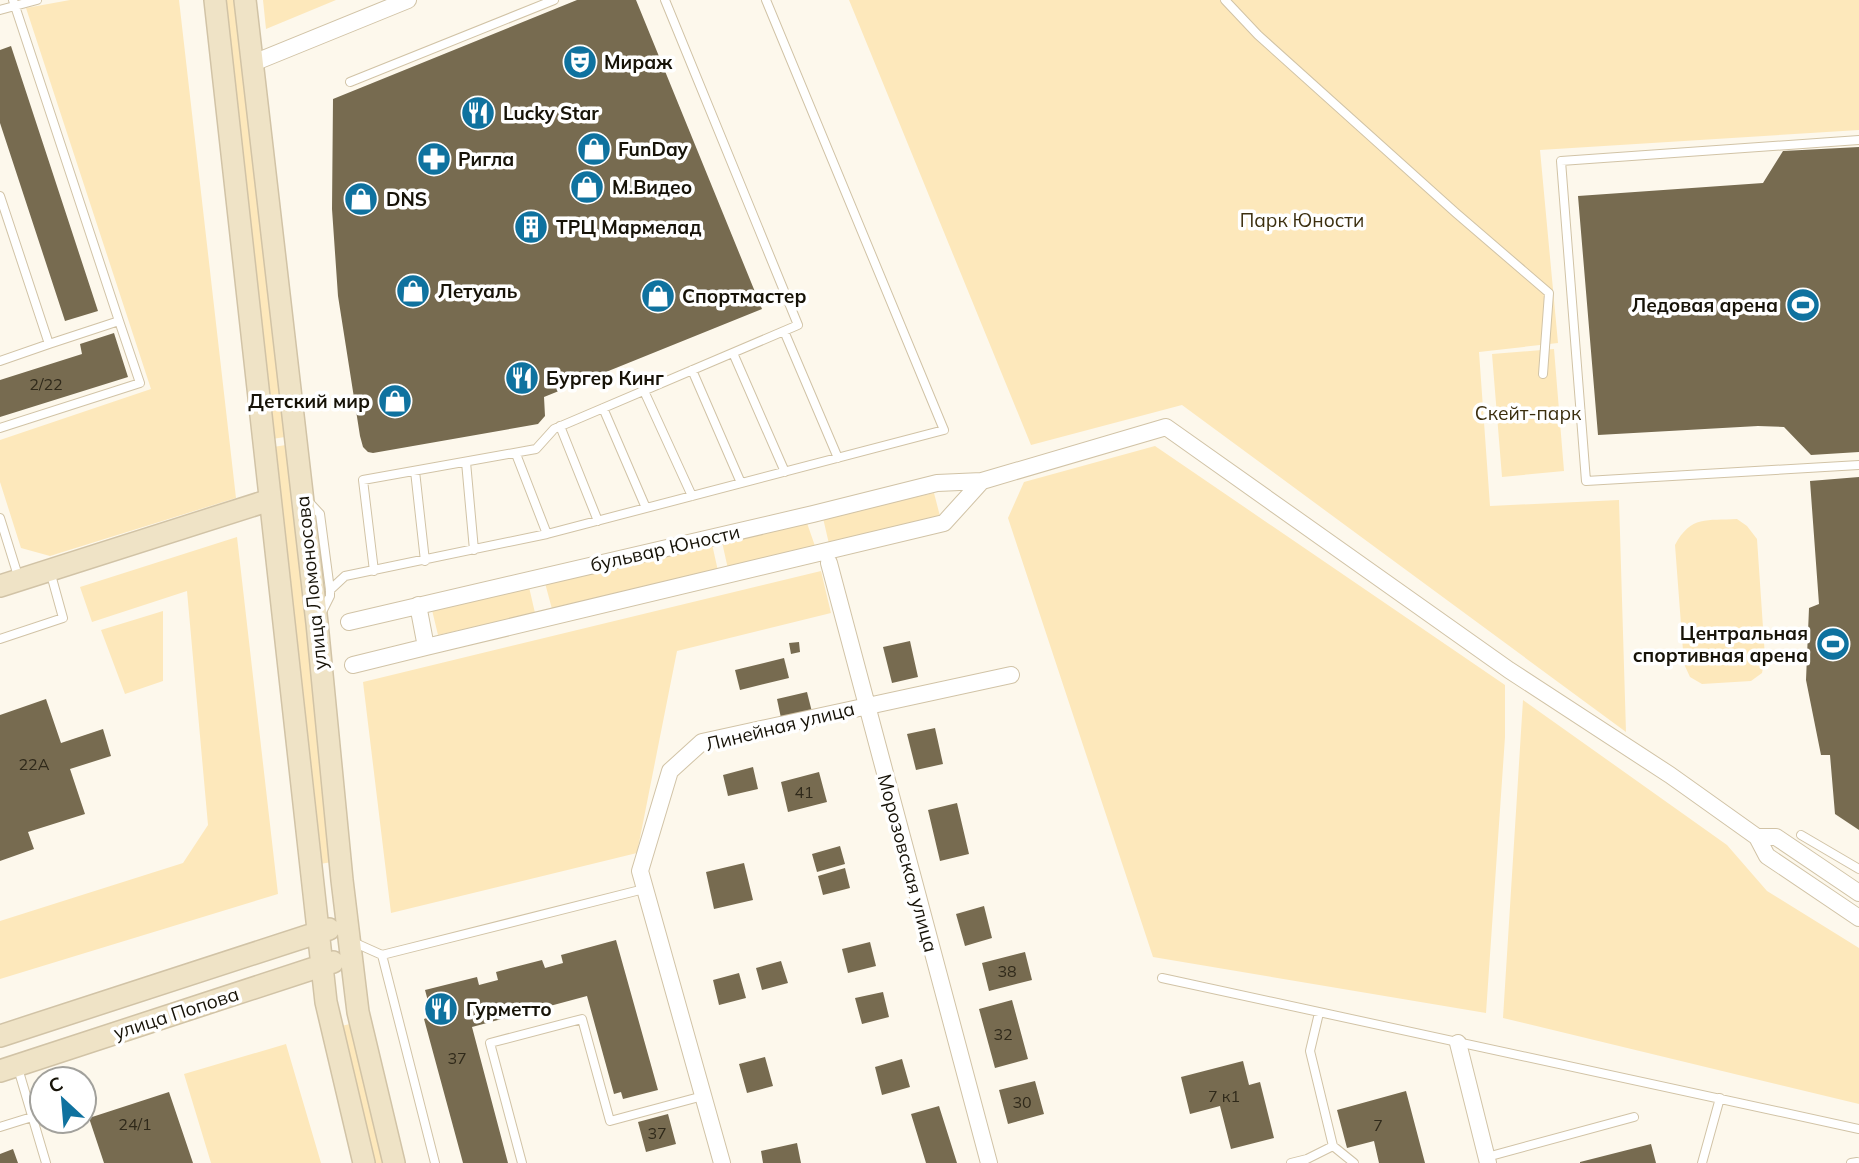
<svg xmlns="http://www.w3.org/2000/svg" width="1859" height="1163" font-family="Mulish,sans-serif">
  <style>
    .green { fill: #fde8bb }
    .building { fill: #776b50 }
    .lines { fill: none; stroke-linecap: round; stroke-linejoin: round }
    .lane-casing { stroke: #d1c3a6; stroke-width: 10 }
    .street-casing { stroke: #d1c3a6; stroke-width: 18 }
    .secondary-casing { stroke: #d1c3a6; stroke-width: 24 }
    .lane { stroke: #fff; stroke-width: 8 }
    .street { stroke: #fff; stroke-width: 16 }
    .secondary { stroke: #efe3c6; stroke-width: 21 }
    .labels { text-anchor: middle; dominant-baseline: central; stroke-width: 7; stroke-linejoin: round; paint-order: stroke }
    .number-label { font-size: 16px; fill: #2f291a }
    .poi-label { font-size: 19px; font-weight: bold; fill: #171308; stroke: #fff; text-anchor: start }
    .park-label { font-size: 19px; fill: #3c2f0f; stroke: #fff }
    .street-label { font-size: 19px; fill: #171308; stroke: #fff }
  </style>
  <rect width="100%" height="100%" fill="#fdf8ec"/>
  <!-- green -->
  <path class="green" d="M 70,0 L 179,0 L 236,498 L 50,556 L 21,548 L 0,482 L 0,440 L 151,389 L 26,8 Z
    M 224,0 L 236,0 L 285,437 L 272,439 Z
    M 263,0 L 336,0 L 266,29 Z
    M 849,0 L 1859,0 L 1859,130 L 1540,150 L 1558,343 L 1479,352 L 1490,506 L 1619,500 L 1626,732 L 1182,405 L 1031,445 Z
    M 1554,349 L 1564,471 L 1502,477 L 1492,354 Z
    M 286,445 L 332,862 L 320,864 L 273,447 Z
    M 1155,446 L 1505,685 L 1505,737 L 1486,1013 L 1153,957 L 1008,518 L 1024,482 Z
    M 934,493 L 941,520 L 829,544 L 823,518 Z
    M 1737,519 L 1747,526 L 1757,539 L 1765,657 L 1762,673 L 1751,681 L 1702,684 L 1690,677 L 1684,664 L 1675,545 C 1691,515 1707,521 1737,519 Z
    M 807,523 L 816,549 L 728,569 L 722,542 Z
    M 237,537 L 278,894 L 0,979 L 0,921 L 183,863 L 208,825 L 187,591 L 92,622 L 80,587 Z
    M 712,544 L 718,571 L 552,609 L 545,583 Z
    M 821,571 L 831,613 L 677,651 L 637,853 L 391,913 L 363,682 Z
    M 529,587 L 535,613 L 438,635 L 432,610 Z
    M 163,611 L 163,681 L 125,694 L 101,630 Z
    M 1523,700 L 1727,845 L 1767,891 L 1859,948 L 1859,1104 L 1503,1018 Z
    M 350,1024 L 384,1163 L 374,1163 L 341,1026 Z
    M 286,1044 L 321,1163 L 211,1163 L 184,1074 Z"/>
  <!-- building -->
  <path class="building" d="M 577,0 L 636,0 L 762,309 L 544,397 L 545,416 L 538,424 L 373,453 L 368,452 L 363,447 L 360,436 L 338,296 L 332,209 L 333,99 Z
    M 11,46 L 98,311 L 65,321 L 0,123 L 0,50 Z
    M 1859,147 L 1859,452 L 1811,455 L 1784,427 L 1758,426 L 1598,435 L 1578,196 L 1763,183 L 1783,151 Z
    M 114,333 L 128,377 L 0,417 L 0,380 L 82,354 L 80,344 Z
    M 1859,477 L 1859,830 L 1835,814 L 1830,755 L 1821,755 L 1806,680 L 1809,608 L 1819,604 L 1810,481 Z
    M 910,641 L 918,677 L 892,683 L 883,647 Z
    M 799,642 L 800,652 L 791,654 L 789,643 Z
    M 784,658 L 789,678 L 740,690 L 735,670 Z
    M 807,692 L 812,712 L 781,718 L 777,699 Z
    M 46,699 L 61,743 L 103,729 L 111,756 L 70,769 L 85,814 L 28,832 L 34,849 L 0,861 L 0,715 Z
    M 935,728 L 943,764 L 916,770 L 907,734 Z
    M 753,767 L 758,789 L 728,796 L 723,775 Z
    M 819,772 L 827,802 L 788,812 L 781,782 Z
    M 957,803 L 969,854 L 940,861 L 928,810 Z
    M 840,846 L 845,864 L 817,872 L 812,854 Z
    M 744,863 L 753,900 L 714,909 L 706,872 Z
    M 845,868 L 850,888 L 823,895 L 818,876 Z
    M 984,906 L 992,938 L 965,946 L 956,914 Z
    M 616,940 L 658,1090 L 623,1099 L 621,1092 L 614,1094 L 587,996 L 472,1027 L 508,1163 L 463,1163 L 424,1019 L 432,1016 L 425,990 L 477,977 L 479,985 L 498,980 L 496,972 L 542,960 L 545,968 L 563,963 L 561,955 Z
    M 870,942 L 876,966 L 848,973 L 842,949 Z
    M 1025,952 L 1032,980 L 989,991 L 982,963 Z
    M 781,961 L 788,983 L 762,990 L 756,968 Z
    M 739,973 L 746,998 L 719,1005 L 713,980 Z
    M 883,992 L 889,1017 L 862,1024 L 855,998 Z
    M 1012,1000 L 1028,1059 L 995,1068 L 979,1009 Z
    M 765,1057 L 773,1086 L 747,1093 L 739,1064 Z
    M 902,1059 L 910,1087 L 882,1095 L 875,1067 Z
    M 1243,1061 L 1249,1085 L 1260,1082 L 1274,1138 L 1231,1149 L 1220,1106 L 1190,1114 L 1181,1077 Z
    M 1035,1081 L 1044,1114 L 1008,1124 L 999,1090 Z
    M 1406,1091 L 1425,1163 L 1379,1163 L 1374,1141 L 1347,1148 L 1337,1110 Z
    M 169,1092 L 193,1163 L 104,1163 L 89,1118 Z
    M 939,1106 L 957,1163 L 926,1163 L 911,1114 Z
    M 668,1114 L 676,1144 L 646,1152 L 638,1122 Z
    M 797,1143 L 801,1163 L 763,1163 L 761,1151 Z
    M 1651,1144 L 1656,1163 L 1580,1163 L 1580,1162 Z
    M 13,1149 L 18,1163 L 0,1163 L 0,1154 Z"/>
  <g class="lines">
    <!-- lane casing -->
    <g class="lane-casing">
      <path id="lane" d="M 1225,0 L 1258,35 L 1456,213 L 1549,293 L 1543,374
        M 0,10 L 37,0
        M 350,82 L 554,0
        M 1859,140 L 1561,161 L 1586,481 L 1859,465
        M 0,196 L 49,344 L 119,321 L 13,0
        M 784,331 L 838,458
        M 733,353 L 785,472
        M 0,361 L 49,344
        M 692,370 L 741,483
        M 644,391 L 692,496
        M 603,408 L 646,508
        M 560,426 L 598,521
        M 0,428 L 140,383 L 119,321
        M 516,454 L 547,534
        M 466,462 L 474,550
        M 415,471 L 425,561
        M 308,501 L 320,514 L 330,590 L 330,596 L 321,614
        M 0,518 L 19,579
        M 374,571 L 363,480 L 536,449 L 554,429 L 798,325 L 665,0
        M 330,590 L 345,576 L 547,534 L 944,430 L 766,0
        M 0,639 L 63,618 L 50,571
        M 1801,835 L 1859,869
        M 353,942 L 382,955 L 644,889
        M 382,955 L 435,1163
        M 1162,978 L 1859,1129
        M 17,1065 L 46,1163
        M 0,1127 L 32,1117
        M 1333,1146 L 1354,1163
        M 1487,1157 L 1634,1117
        M 522,1163 L 490,1043 L 582,1019 L 610,1121 L 703,1096
        M 1291,1163 L 1307,1159 L 1333,1146 L 1310,1051 L 1319,1013
        M 1702,1163 L 1720,1098
        M 1851,1163 L 1857,1162"/>
    </g>
    <!-- street casing -->
    <g class="street-casing">
      <path id="street" d="M 253,63 L 408,0
        M 829,563 L 989,1163
        M 349,622 L 813,514 L 937,483 L 982,481
        M 426,647 L 944,523 L 982,481 L 1166,427 L 1509,670 L 1670,775 L 1757,837 L 1776,837 L 1859,893
        M 353,665 L 426,647 L 418,605
        M 1757,837 L 1767,856 L 1859,918
        M 1458,1043 L 1488,1163
        M 722,1163 L 640,871 L 670,771 L 702,742 L 1011,675"/>
    </g>
    <!-- secondary casing -->
    <g class="secondary-casing">
      <path id="secondary" d="M 215,0 L 326,1002 L 364,1163
        M 245,0 L 317,623 L 342,880 L 358,1012 L 394,1163
        M 0,586 L 270,500
        M 0,1036 L 329,929
        M 0,1071 L 333,962"/>
    </g>
    <!-- lane -->
    <use href="#lane" class="lane"/>
    <!-- street -->
    <use href="#street" class="street"/>
    <!-- secondary -->
    <use href="#secondary" class="secondary"/>
  </g>
  <!-- icons -->
  <defs>
    <g id="theatre-disc" transform="scale(1.75)"><circle r="9.5" fill="#0f729f" stroke="#fff"/><path d="M-5-5.5Q0-4 5-5.5V0Q5 5 0 6Q-5 5-5 0ZM-3.3-2.5H-1v1.5H-3.3ZM1-2.5H3.3v1.5H1ZM-2.8 1Q0 5.5 2.8 1Z" fill="#fff"/></g>
    <g id="restaurant-disc" transform="scale(1.75)"><circle r="9.5" fill="#0f729f" stroke="#fff"/><path d="M-5-6h1v4h1v-4h1v4h1v-4h1v5L-1.5 .5V6h-2V.5L-5-1ZM5-6V6H3V1.5H1.5Q1.5-4 5-6Z" fill="#fff"/></g>
    <g id="shop-disc" transform="scale(1.75)"><circle r="9.5" fill="#0f729f" stroke="#fff"/><path d="M-5-2.5h2.3a2.7 3.5 0 0 1 5.4 0H5L5.5 6h-11ZM-1.5-2.5h3a1.5 2.3 0 0 0-3 0Z" fill="#fff"/></g>
    <g id="pharmacy-disc" transform="scale(1.75)"><circle r="9.5" fill="#0f729f" stroke="#fff"/><path d="M-2-6h4v4h4v4h-4v4h-4v-4h-4v-4h4Z" fill="#fff"/></g>
    <g id="building-disc" transform="scale(1.75)"><circle r="9.5" fill="#0f729f" stroke="#fff"/><path d="M-4-6H4V6H1V3H-1V6H-4ZM-2.5-4.3h1.7v1.8h-1.7ZM.8-4.3h1.7v1.8H.8ZM-2.5-1h1.7V.8h-1.7ZM.8-1h1.7V.8H.8Z" fill="#fff"/></g>
    <g id="stadium-disc" transform="scale(1.75)"><circle r="9.5" fill="#0f729f" stroke="#fff"/><path d="M0-5a6.5 5 0 1 0 0 10a6.5 5 0 1 0 0-10ZM-3.5-1.8h7v3.6h-7Z" fill="#fff"/></g>
  </defs>
  <g fill-rule="evenodd">
    <use href="#theatre-disc" x="580" y="62"/>
    <use href="#restaurant-disc" x="478" y="113"/>
    <use href="#shop-disc" x="594" y="149"/>
    <use href="#pharmacy-disc" x="434" y="159"/>
    <use href="#shop-disc" x="587" y="187"/>
    <use href="#shop-disc" x="361" y="199"/>
    <use href="#building-disc" x="531" y="227"/>
    <use href="#shop-disc" x="413" y="291"/>
    <use href="#shop-disc" x="658" y="296"/>
    <use href="#stadium-disc" x="1803" y="305"/>
    <use href="#restaurant-disc" x="522" y="378"/>
    <use href="#shop-disc" x="395" y="401"/>
    <use href="#stadium-disc" x="1833" y="644"/>
    <use href="#restaurant-disc" x="441" y="1009"/>
  </g>
  <g class="labels">
    <!-- number labels -->
    <g class="number-label">
      <text x="46" y="384">2/22</text>
      <text x="34" y="764">22А</text>
      <text x="804" y="792">41</text>
      <text x="1007" y="971">38</text>
      <text x="1003" y="1034">32</text>
      <text x="457" y="1058">37</text>
      <text x="1224" y="1096">7 к1</text>
      <text x="1022" y="1102">30</text>
      <text x="135" y="1124">24/1</text>
      <text x="1378" y="1125">7</text>
      <text x="657" y="1133">37</text>
    </g>
    <!-- poi labels -->
    <g class="poi-label">
      <text x="604" y="62">Мираж</text>
      <text x="503" y="113">Lucky Star</text>
      <text x="618" y="149">FunDay</text>
      <text x="458" y="159">Ригла</text>
      <text x="612" y="187">М.Видео</text>
      <text x="386" y="199">DNS</text>
      <text x="556" y="227">ТРЦ Мармелад</text>
      <text x="438" y="291">Летуаль</text>
      <text x="682" y="296">Спортмастер</text>
      <text x="1778" y="305" text-anchor="end">Ледовая арена</text>
      <text x="546" y="378">Бургер Кинг</text>
      <text x="370" y="401" text-anchor="end">Детский мир</text>
      <text x="1808" y="633" text-anchor="end">Центральная<tspan x="1808" dy="22">спортивная арена</tspan></text>
      <text x="466" y="1009">Гурметто</text>
    </g>
    <!-- park labels -->
    <g class="park-label">
      <text x="1302" y="220">Парк Юности</text>
      <text x="1528" y="413">Скейт-парк</text>
    </g>
    <!-- street labels -->
    <g class="street-label">
      <text transform="translate(665 548) rotate(-13)">бульвар Юности</text>
      <text transform="translate(311 583) rotate(-96)">улица Ломоносова</text>
      <text transform="translate(780 726) rotate(-14)">Линейная улица</text>
      <text transform="translate(908 863) rotate(75)">Морозовская улица</text>
      <text transform="translate(176 1013) rotate(-18)">улица Попова</text>
    </g>
  </g>
  <!-- north arrow -->
  <g transform="translate(63 1100) rotate(334)"><circle r="33" fill="#ffffff" stroke="#a2a19c" stroke-width="2"/>
  <path d="M0-5L12 26L0 18L-12 26Z" fill="#0f729f"/>
  <text y="-10" font-size="19" font-weight="bold" text-anchor="middle" fill="#171308">С</text>
  </g>
</svg>
